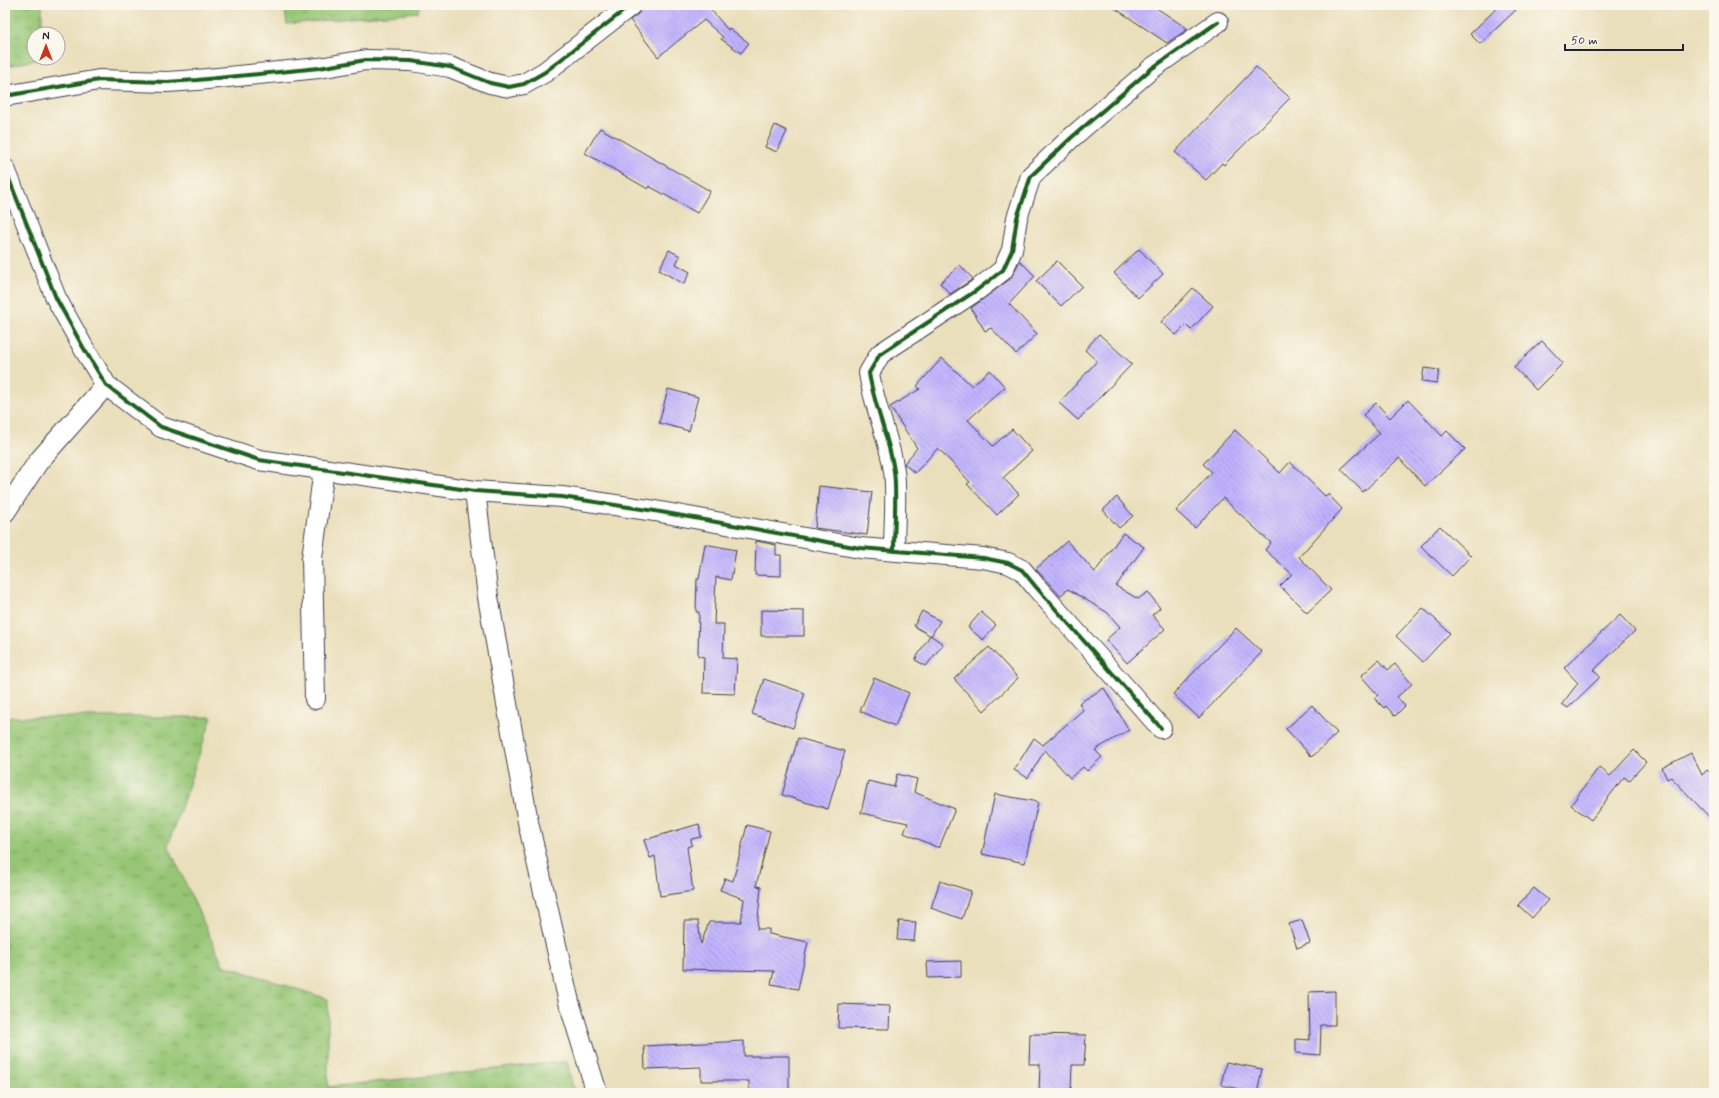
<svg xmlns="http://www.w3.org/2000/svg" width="1719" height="1098" font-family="Mynerve,sans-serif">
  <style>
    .grass { fill: url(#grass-tufts); stroke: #5c7458 }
    .building { fill: url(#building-back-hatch) }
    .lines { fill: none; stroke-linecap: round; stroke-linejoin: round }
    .minor-casing { stroke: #403e4e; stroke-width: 22 }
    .minor { stroke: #fff; stroke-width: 20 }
    .cycleway-casing { stroke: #fbf7ec; stroke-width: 6 }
    .cycleway { stroke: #1b5e20; stroke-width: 4 }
  </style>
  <defs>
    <pattern id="grass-tufts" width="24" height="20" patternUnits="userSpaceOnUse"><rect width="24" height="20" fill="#96c675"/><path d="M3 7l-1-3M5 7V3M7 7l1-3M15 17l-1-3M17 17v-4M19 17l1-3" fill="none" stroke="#7aa061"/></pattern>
    <pattern id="building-back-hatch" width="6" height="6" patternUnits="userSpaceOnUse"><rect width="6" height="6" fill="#c0b2fe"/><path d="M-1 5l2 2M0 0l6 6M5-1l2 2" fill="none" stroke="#9c90cf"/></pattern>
  </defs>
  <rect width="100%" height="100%" fill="#fbf7ec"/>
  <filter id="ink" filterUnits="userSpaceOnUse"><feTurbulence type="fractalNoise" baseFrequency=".025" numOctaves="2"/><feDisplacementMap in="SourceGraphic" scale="8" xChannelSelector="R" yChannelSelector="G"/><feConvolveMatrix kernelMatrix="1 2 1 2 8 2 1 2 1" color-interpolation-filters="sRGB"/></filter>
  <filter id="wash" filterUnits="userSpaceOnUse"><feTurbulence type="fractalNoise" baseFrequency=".012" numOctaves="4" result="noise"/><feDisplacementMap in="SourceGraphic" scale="16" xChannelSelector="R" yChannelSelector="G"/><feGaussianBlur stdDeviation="0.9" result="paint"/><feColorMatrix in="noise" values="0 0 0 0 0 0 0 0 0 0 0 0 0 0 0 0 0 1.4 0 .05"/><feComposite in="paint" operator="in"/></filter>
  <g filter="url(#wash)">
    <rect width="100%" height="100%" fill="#eadfbb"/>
    <!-- grass -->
    <path class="grass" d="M 5,5 L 42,5 L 42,34 L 34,34 L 34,58 L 43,58 L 5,67 Z
      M 284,5 L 419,5 L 418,12 L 287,24 Z
      M 5,717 L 212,717 L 168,845 L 223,965 L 328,999 L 328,1087 L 567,1061 L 574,1093 L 5,1093 Z"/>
    <g id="blocks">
      <!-- building -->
      <path class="building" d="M 642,5 L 707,5 L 728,30 L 729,28 L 749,43 L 741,53 L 721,39 L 723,37 L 704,20 L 658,57 L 630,20 L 638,14 Z
        M 1110,5 L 1152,5 L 1188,29 L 1167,43 Z
        M 1500,5 L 1521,5 L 1480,44 L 1470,34 Z
        M 1256,67 L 1290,98 L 1224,165 L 1222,163 L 1206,180 L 1175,152 Z
        M 775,125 L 787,131 L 777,152 L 765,147 Z
        M 600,128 L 710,191 L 697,213 L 649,186 L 648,189 L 585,153 Z
        M 1139,249 L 1163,274 L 1138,298 L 1114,273 Z
        M 669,250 L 680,256 L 676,264 L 690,272 L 684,284 L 659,270 Z
        M 1020,261 L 1035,276 L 1009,304 L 1037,334 L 1016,354 L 991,328 L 985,331 L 971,308 L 1010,279 Z
        M 1057,261 L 1082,286 L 1061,306 L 1036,281 Z
        M 960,265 L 973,279 L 950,294 L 940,283 Z
        M 1193,288 L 1213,306 L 1191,330 L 1186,325 L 1176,335 L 1161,322 Z
        M 1099,334 L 1132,364 L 1078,420 L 1059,403 L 1097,361 L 1085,350 Z
        M 1542,341 L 1563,363 L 1536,390 L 1514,367 Z
        M 942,358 L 972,386 L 990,370 L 1005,387 L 968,420 L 993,446 L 1012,429 L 1032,451 L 1003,478 L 1019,494 L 997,515 L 967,484 L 970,482 L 938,448 L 915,473 L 904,464 L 917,448 L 890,407 L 920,389 L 917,386 Z
        M 1424,368 L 1439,370 L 1437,383 L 1422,381 Z
        M 668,389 L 698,397 L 689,431 L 659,423 Z
        M 1408,400 L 1442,436 L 1447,431 L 1465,449 L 1425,486 L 1399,458 L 1363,492 L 1341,469 L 1380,433 L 1363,415 L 1376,403 L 1390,418 Z
        M 1235,430 L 1280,473 L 1290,462 L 1325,496 L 1328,494 L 1342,509 L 1299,557 L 1331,590 L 1307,613 L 1280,586 L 1292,574 L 1265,550 L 1271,543 L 1223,498 L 1195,528 L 1176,511 L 1212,472 L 1203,464 Z
        M 819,486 L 872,492 L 867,535 L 815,528 Z
        M 1117,497 L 1133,516 L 1119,528 L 1103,510 Z
        M 1440,526 L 1471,556 L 1452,576 L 1421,546 Z
        M 1123,533 L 1144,547 L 1116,586 L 1138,599 L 1148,592 L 1160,608 L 1152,615 L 1165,629 L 1127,663 L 1106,640 L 1120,627 L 1108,613 L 1068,589 L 1060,596 L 1036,569 L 1067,541 L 1095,572 Z
        M 756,541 L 776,545 L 776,555 L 781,555 L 781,576 L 755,575 Z
        M 705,544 L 736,550 L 731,580 L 716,577 L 714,624 L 724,624 L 723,658 L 737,659 L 735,694 L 703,693 L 704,657 L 698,656 L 699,612 L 696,612 L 697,579 L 699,579 Z
        M 1423,608 L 1450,633 L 1423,662 L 1396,636 Z
        M 761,610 L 804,611 L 804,636 L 761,636 Z
        M 922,611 L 940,621 L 931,636 L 914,626 Z
        M 981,612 L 996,625 L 983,640 L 968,627 Z
        M 1620,615 L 1635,631 L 1594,670 L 1600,677 L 1568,708 L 1562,704 L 1578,683 L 1564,668 Z
        M 1236,628 L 1262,652 L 1199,718 L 1173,694 Z
        M 930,635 L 943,644 L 926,666 L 915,660 Z
        M 989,647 L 1018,678 L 984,711 L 954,679 Z
        M 1379,660 L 1388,670 L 1395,664 L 1412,684 L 1397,697 L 1405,706 L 1395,716 L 1386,706 L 1384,708 L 1374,698 L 1378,695 L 1361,676 Z
        M 874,678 L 909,693 L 895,726 L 860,711 Z
        M 764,679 L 805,693 L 793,728 L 752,714 Z
        M 1104,688 L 1129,730 L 1095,750 L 1102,757 L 1087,771 L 1083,767 L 1070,778 L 1045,750 L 1028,778 L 1014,770 L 1034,738 L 1043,745 L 1083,710 L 1079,703 Z
        M 1312,705 L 1337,733 L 1312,757 L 1286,729 Z
        M 798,738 L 845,751 L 828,809 L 782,795 Z
        M 1634,750 L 1646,762 L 1629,781 L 1624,777 L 1591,820 L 1571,805 L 1599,767 L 1610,776 Z
        M 1691,753 L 1702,775 L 1707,770 L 1714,776 L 1714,822 L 1671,777 L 1667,779 L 1662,768 Z
        M 897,774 L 917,779 L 914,792 L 955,809 L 939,848 L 904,833 L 908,823 L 861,813 L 868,781 L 894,787 Z
        M 995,794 L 1038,802 L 1025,863 L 982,854 Z
        M 699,824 L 701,837 L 691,839 L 692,845 L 687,847 L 693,891 L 660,896 L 655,856 L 650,858 L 644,840 Z
        M 747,825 L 770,831 L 756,886 L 761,887 L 757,929 L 769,929 L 769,934 L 808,942 L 798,989 L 771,984 L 774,971 L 683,969 L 684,921 L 698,921 L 701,944 L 709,922 L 741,922 L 744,899 L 720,890 L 725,878 L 733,881 Z
        M 940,881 L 971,891 L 962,919 L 931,908 Z
        M 1534,888 L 1548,900 L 1532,918 L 1518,905 Z
        M 1302,920 L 1310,943 L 1297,948 L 1289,924 Z
        M 899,921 L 916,922 L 914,941 L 897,940 Z
        M 961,961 L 961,977 L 928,978 L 927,962 Z
        M 1335,991 L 1335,1025 L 1321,1025 L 1320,1055 L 1296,1053 L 1296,1039 L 1310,1040 L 1309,992 Z
        M 839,1004 L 890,1006 L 889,1029 L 838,1028 Z
        M 1030,1034 L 1086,1035 L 1084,1065 L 1072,1065 L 1071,1093 L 1039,1093 L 1040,1064 L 1029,1064 Z
        M 744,1041 L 744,1056 L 789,1056 L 789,1091 L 749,1092 L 749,1081 L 701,1081 L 701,1067 L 645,1069 L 644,1046 Z
        M 1226,1062 L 1262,1069 L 1257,1093 L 1221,1085 Z"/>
    </g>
  </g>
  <g filter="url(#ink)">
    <use href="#blocks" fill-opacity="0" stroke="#403e4e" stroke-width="1"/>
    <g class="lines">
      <!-- minor casing -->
      <g class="minor-casing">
        <path id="minor" d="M 5,96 L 99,80 L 167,82 L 197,80 L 319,68 L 366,60 L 411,61 L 450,67 L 490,83 L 509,87 L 524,84 L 545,72 L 631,5
          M 5,169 L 56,298 L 83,347 L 106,385 L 161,427 L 259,460 L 475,491 L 562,497 L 655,511 L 860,548 L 983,558 L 1008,563 L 1022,570 L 1036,587 L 1161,728
          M 475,491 L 488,597 L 528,822 L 569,1002 L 597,1093
          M 5,512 L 38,462 L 106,385
          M 894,551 C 894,527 897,493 894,471 C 889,437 874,406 869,373 L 880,354 L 977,290 L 1003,270 L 1012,250 L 1017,218 L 1031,176 L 1071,138 L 1151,69 L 1218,22
          M 315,699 L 312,558 L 324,469"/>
      </g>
      <!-- minor -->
      <use href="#minor" class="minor"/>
      <!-- cycleway casing -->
      <g class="cycleway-casing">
        <path id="cycleway" d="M 5,96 L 99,80 L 167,82 L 197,80 L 319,68 L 366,60 L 411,61 L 450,67 L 490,83 L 509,87 L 524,84 L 545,72 L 631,5
          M 5,169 L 56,298 L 83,347 L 106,385 L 161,427 L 259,460 L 475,491 L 562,497 L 655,511 L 860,548 L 983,558 L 1008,563 L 1022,570 L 1036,587 L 1161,728
          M 894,551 C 894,527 897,493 894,471 C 889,437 874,406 869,373 L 880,354 L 977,290 L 1003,270 L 1012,250 L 1017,218 L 1031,176 L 1071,138 L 1151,69 L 1218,22"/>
      </g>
      <!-- cycleway -->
      <use href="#cycleway" class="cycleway"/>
    </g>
  </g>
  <!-- margin -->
  <rect width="1719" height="1098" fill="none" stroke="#fbf7ec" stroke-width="20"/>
  <!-- north arrow -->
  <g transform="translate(46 46)"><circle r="19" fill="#fbf7ec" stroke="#a4a2a5"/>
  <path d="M0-3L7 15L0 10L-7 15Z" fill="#c8321e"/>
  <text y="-6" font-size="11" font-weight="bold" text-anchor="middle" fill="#22223b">N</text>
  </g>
  <!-- scale -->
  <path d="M1565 44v6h118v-6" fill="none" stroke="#22223b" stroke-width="2"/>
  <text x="1571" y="44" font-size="12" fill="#22223b" stroke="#fbf7ec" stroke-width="3" paint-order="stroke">50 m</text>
</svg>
